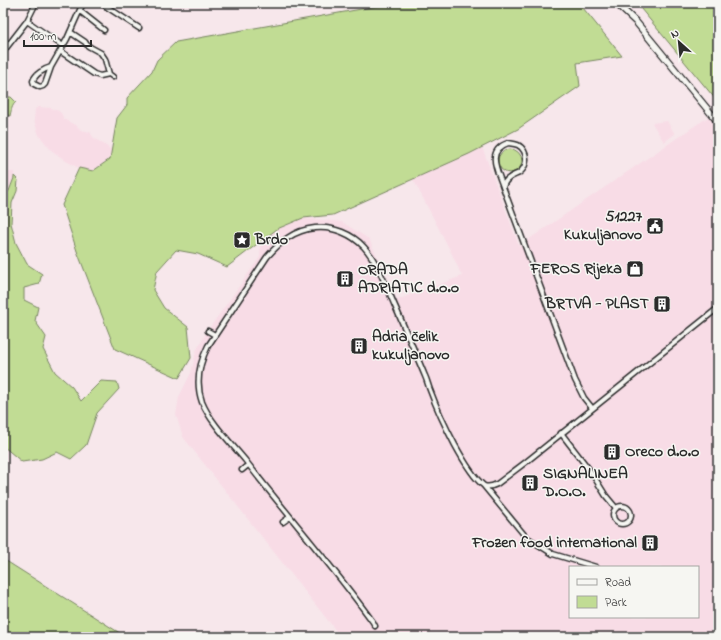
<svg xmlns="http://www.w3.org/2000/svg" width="721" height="640" font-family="'Indie Flower',sans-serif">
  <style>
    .built { fill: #f8dce6; fill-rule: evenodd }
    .green { fill: #c1dc94; stroke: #768460 }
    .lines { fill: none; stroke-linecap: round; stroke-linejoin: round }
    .street-casing { stroke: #2b2b2b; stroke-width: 7 }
    .secondary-casing { stroke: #2b2b2b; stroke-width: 8 }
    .street { stroke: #f6f6f2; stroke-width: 4 }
    .secondary { stroke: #f6f6f2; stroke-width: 5.5 }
    .labels { text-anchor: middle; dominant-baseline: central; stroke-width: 3; stroke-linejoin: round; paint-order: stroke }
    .poi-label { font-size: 16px; font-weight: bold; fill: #2b2b2b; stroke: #f6f6f2; text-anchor: start }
  </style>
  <rect width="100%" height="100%" fill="#f7e7eb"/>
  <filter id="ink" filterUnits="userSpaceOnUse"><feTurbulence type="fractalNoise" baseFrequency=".025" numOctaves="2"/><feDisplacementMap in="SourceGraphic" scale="8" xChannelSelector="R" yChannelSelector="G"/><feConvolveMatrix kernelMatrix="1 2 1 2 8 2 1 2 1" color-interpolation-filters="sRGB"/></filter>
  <g filter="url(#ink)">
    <!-- built -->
    <path class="built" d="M 39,107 L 51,108 L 57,110 L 61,113 L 64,119 L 71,123 L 76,125 L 81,130 L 90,132 L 93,137 L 112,150 L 110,159 L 93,171 L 79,168 L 66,161 L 51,150 L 39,135 L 34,120 L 35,109 Z
      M 718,111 L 718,637 L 341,637 L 183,437 L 176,415 L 179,397 L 191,373 L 196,351 L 208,330 L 260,257 L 261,241 L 277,229 L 303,218 L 342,222 L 369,239 L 397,300 L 462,276 L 450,250 L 413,179 L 482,147 L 519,246 L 696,125 ZM 570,567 L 698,567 L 698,617 L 570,617 Z
      M 667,121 L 675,134 L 664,142 L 652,123 Z
      M 3,172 L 14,172 L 14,178 L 9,191 L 3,196 Z"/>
    <!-- green -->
    <path class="green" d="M 395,3 L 579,3 L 622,56 L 577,63 L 580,86 L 518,129 L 469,154 L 333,215 L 303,218 L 277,229 L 227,267 L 198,254 L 176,250 L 157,271 L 153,290 L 164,308 L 188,327 L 191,358 L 179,378 L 115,349 L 77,251 L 62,205 L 79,168 L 93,171 L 110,159 L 117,118 L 127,105 L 127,98 L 152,71 L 157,60 L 176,42 Z
      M 636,3 L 718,3 L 718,101 L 717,101 Z
      M 3,86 L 8,97 L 11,97 L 16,102 C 12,105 11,111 10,116 L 3,113 Z
      M498 161a12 12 0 1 1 24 0a12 12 0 1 1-24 0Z
      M 14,176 L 18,180 L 17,191 L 12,203 L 11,223 L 16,243 L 27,264 L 42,274 L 39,284 L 24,288 L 24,300 L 38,307 L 35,321 L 46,337 L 43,349 L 55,372 L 72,387 L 81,401 L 101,381 L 117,382 L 119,389 L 97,413 L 86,445 L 71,459 L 57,452 L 42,459 L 22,462 L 3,446 L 3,197 L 9,191 L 14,178 Z
      M 3,559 L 126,637 L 3,637 Z"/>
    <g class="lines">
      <!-- street casing -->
      <g class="street-casing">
        <path id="street" d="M 101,3 L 139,28
          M 80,11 L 104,30
          M 27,21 L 63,46
          M 70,32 L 85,42 L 87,45 L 90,47 L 101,53 L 105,59 L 109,74 L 113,77
          M 60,51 L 94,74 L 100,76 L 109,74
          M 3,52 L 27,21 L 36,3
          M 51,67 C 44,69 35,74 33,81 L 34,84 L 40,87 L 43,86 L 45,84 L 51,67 L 67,39 L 83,3
          M 508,143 C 515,144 520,144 524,151 C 528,158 526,168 519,173 C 515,175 511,176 508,179 C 505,181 504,184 503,187 C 498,171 485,151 508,143 Z
          M 503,187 L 575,380 L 584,398 L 592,408
          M 272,239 L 278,245
          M 208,331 L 215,335
          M 561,433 L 591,472 L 606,496 L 616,508
          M 242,470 L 248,465
          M 484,486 L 526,537 L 553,554 L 596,567
          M613 515a9 9 0 1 1 18 0a9 9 0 1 1-18 0Z
          M 283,522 L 290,517
          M 375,626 L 373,622 C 333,566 287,515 245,460 C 231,443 210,422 202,402 C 195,382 199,364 208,346 L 267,257 C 280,242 294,230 315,228 C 333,226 352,234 364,247 C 377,261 387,288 395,306 C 405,329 415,352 425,376 C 427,380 428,385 430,390 C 437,409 446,428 455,445 C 461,456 473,477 483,485 C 487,488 493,486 497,484 L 526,462 L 718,308"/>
      </g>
      <!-- secondary casing -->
      <g class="secondary-casing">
        <path id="secondary" d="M 616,3 L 636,22 L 718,122"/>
      </g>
      <!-- street -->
      <use href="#street" class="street"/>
      <!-- secondary -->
      <use href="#secondary" class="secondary"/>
    </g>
  </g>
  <!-- icons -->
  <defs>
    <g id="civic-square" transform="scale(0.9)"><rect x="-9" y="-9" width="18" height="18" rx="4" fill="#2b2b2b" stroke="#f6f6f2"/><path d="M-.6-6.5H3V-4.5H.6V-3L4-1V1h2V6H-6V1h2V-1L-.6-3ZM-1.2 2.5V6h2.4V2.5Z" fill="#fff"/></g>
    <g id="sight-square" transform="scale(0.9)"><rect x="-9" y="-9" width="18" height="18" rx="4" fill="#2b2b2b" stroke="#f6f6f2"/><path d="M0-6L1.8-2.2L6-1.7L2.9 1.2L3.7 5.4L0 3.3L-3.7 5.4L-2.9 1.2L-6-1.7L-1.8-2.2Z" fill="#fff"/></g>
    <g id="shop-square" transform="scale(0.9)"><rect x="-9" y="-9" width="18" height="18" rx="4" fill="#2b2b2b" stroke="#f6f6f2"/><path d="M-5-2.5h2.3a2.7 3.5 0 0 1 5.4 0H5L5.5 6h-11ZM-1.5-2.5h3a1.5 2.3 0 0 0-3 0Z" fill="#fff"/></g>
    <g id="building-square" transform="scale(0.9)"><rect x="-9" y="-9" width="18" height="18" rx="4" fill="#2b2b2b" stroke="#f6f6f2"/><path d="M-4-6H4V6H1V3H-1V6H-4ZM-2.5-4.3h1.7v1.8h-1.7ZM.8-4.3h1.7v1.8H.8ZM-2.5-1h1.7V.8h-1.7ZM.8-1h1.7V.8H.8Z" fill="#fff"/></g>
  </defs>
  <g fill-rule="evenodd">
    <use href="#civic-square" x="655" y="226"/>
    <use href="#sight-square" x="242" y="240"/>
    <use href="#shop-square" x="635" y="269"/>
    <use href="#building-square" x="345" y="279"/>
    <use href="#building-square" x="662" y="304"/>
    <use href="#building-square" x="359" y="346"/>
    <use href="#building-square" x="612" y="452"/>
    <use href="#building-square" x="530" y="483"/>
    <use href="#building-square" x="650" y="543"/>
  </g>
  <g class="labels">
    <!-- poi labels -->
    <g class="poi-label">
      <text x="642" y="217" text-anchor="end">51227<tspan x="642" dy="18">Kukuljanovo</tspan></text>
      <text x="255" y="240">Brdo</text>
      <text x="622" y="269" text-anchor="end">FEROS Rijeka</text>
      <text x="358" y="270">ORADA<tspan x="358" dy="18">ADRIATIC d.o.o</tspan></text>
      <text x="649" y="304" text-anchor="end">BRTVA - PLAST</text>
      <text x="372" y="337">Adria čelik<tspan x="372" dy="18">kukuljanovo</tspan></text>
      <text x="625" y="452">Oreco d.o.o</text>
      <text x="543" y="474">SIGNALINEA<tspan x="543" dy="18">D.O.O.</tspan></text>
      <text x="637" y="543" text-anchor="end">Frozen food international</text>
    </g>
  </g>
  <!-- margin -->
  <rect width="721" height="640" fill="none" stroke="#f6f6f2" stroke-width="16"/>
  <rect x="8" y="8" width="705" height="624" fill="none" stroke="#2b2b2b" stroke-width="1.5" filter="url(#ink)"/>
  <!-- legend -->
  <rect x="569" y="566" width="130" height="52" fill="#f6f6f2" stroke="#a5a5a2"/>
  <rect x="577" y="579" width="20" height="6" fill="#f6f6f2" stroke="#a5a5a2"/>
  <text x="605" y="586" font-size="12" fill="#2b2b2b">Road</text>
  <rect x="577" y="596" width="20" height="12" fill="#c1dc94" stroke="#a5a5a2"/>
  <text x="605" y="606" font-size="12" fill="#2b2b2b">Park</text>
  <!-- north arrow -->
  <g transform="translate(679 42) rotate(333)" stroke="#f6f6f2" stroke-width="3" paint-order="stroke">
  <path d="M0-3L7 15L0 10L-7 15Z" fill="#2b2b2b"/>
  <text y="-6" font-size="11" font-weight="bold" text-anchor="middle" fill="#2b2b2b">N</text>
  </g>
  <!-- scale -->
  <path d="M24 40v6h67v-6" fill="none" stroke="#2b2b2b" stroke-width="2"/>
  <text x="30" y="40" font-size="12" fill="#2b2b2b" stroke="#f6f6f2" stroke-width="3" paint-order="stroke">100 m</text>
</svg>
